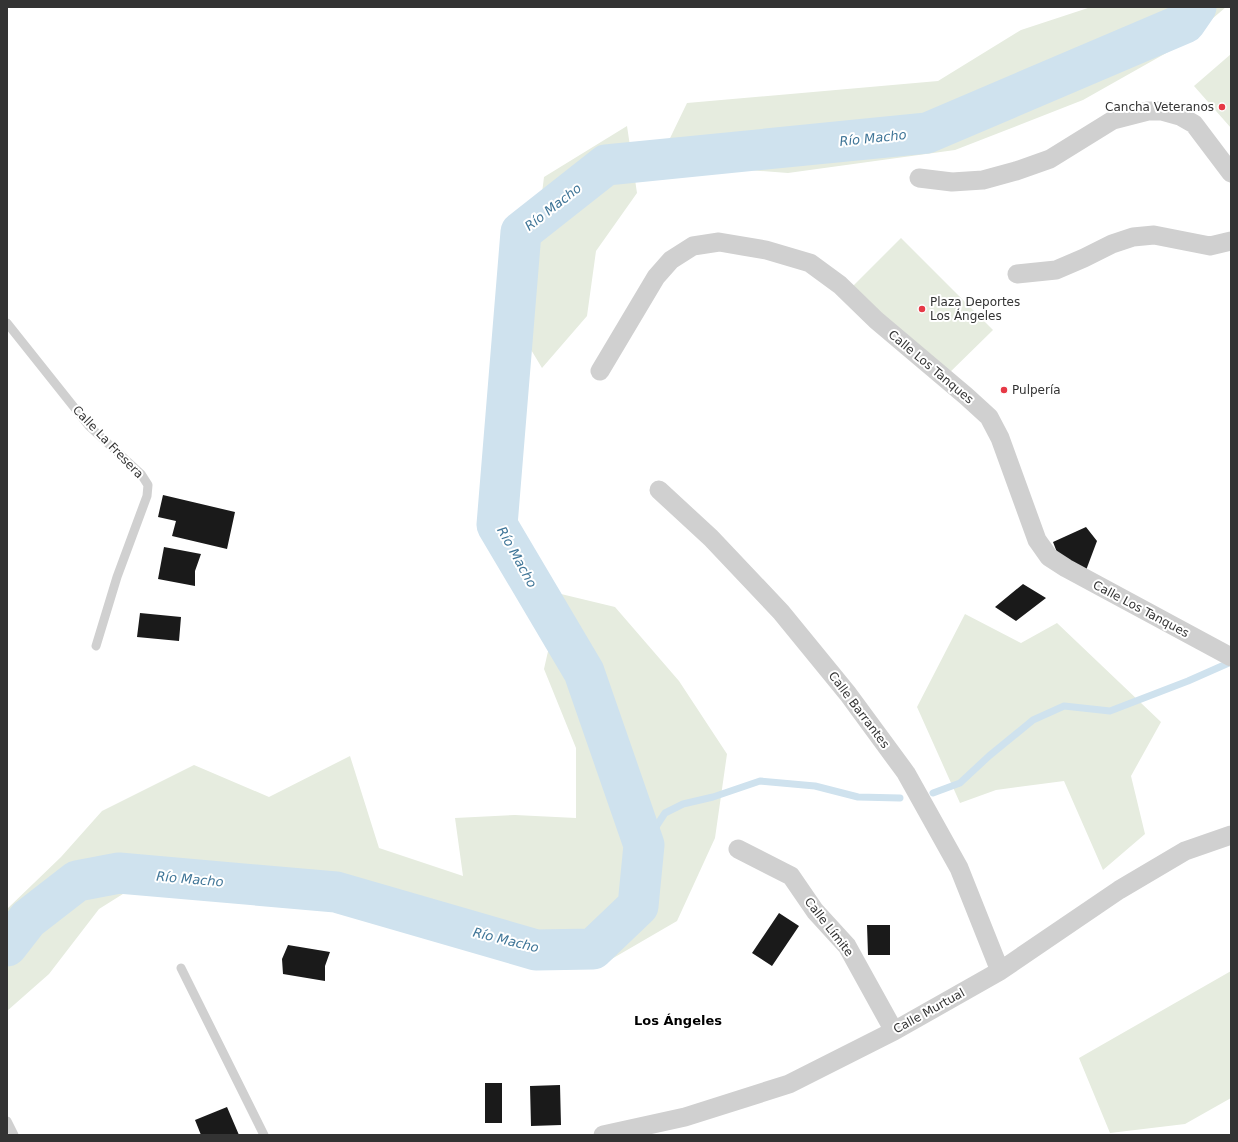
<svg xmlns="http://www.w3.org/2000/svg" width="1238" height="1142" font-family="'DejaVu Sans',sans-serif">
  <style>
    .green { fill: #e6ecdf }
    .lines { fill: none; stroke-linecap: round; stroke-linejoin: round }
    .stream { stroke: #cfe2ee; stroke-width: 7 }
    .river { stroke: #cfe2ee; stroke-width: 41 }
    .building { fill: #1a1a1a }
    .service { stroke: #d0d0d0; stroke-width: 9 }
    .minor { stroke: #d0d0d0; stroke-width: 19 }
    .poi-dot { fill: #e63946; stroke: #fff; stroke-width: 1.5 }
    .labels { text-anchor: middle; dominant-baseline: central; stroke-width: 4; stroke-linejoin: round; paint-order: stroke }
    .poi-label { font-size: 12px; fill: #333; stroke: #fff; text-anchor: start }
    .street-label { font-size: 12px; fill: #333; stroke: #fff }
    .water-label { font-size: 13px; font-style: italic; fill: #3f7597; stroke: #fff }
    .neighbourhood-label { font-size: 13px; font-weight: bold; fill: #000; stroke: #fff }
  </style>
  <rect width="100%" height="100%" fill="#fff"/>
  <!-- green -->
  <path class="green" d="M 1091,7 L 1226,7 L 1184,43 L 1083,100 L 955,150 L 788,173 L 658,163 L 687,103 L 938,81 L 1021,30 Z
    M 1231,54 L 1231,128 L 1194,86 Z
    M 627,126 L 637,193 L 596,251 L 587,316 L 542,368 L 524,338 L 544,177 Z
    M 901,238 L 993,330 L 942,380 L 850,289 Z
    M 561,594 L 615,607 L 679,681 L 727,754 L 715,838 L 677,921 L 603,964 L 514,958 L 426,933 L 297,879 L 222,866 L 142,882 L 99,909 L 49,974 L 7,1011 L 7,909 L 61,857 L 102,811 L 194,765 L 269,797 L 350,756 L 379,848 L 463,876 L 455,818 L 515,815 L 576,818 L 576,748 L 544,669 Z
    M 965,614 L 1021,643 L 1057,623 L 1161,722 L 1131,776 L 1145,834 L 1103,870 L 1064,781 L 996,790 L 960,803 L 917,707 Z
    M 1231,971 L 1231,1098 L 1185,1124 L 1110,1133 L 1079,1058 Z"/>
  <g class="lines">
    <!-- stream -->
    <path class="stream" d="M 933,793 L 960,783 L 989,756 L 1033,720 L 1064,706 L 1110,711 L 1188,681 L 1231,662
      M 644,845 L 665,813 L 683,804 L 713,797 L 760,781 L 815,786 L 858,797 L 900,798"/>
    <!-- river -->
    <path class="river" d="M 7,946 L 28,919 L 77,881 L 119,873 L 336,892 L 536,950 L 593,949 L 638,906 L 644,845 L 584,672 L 497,525 L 521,232 L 606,165 L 927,133 L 1185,23 L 1196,7"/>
  </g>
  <!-- building -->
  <path class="building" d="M 163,495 L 235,512 L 227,549 L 172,536 L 176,521 L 158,517 Z
    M 1086,527 L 1097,541 L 1085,573 L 1060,560 L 1053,542 Z
    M 164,547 L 201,554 L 195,571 L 195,586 L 158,579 Z
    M 1023,584 L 1046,598 L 1016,621 L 995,607 Z
    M 140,613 L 181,617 L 179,641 L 137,637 Z
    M 779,913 L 799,926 L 772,966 L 752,953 Z
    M 867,925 L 890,925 L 890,955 L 868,955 Z
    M 288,945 L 330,952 L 325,966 L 325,981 L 283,974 L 282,959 Z
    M 485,1083 L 502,1083 L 502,1123 L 485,1123 Z
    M 560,1085 L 561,1125 L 531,1126 L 530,1086 Z
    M 227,1107 L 239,1135 L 201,1135 L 195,1120 Z"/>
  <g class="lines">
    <!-- service -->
    <path class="service" d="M 7,323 L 89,426 L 141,474 L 148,485 L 147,496 L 117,577 L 96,646
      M 181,968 L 264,1135
      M 7,1121 L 14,1135"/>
    <!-- minor -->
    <path class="minor" d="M 919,178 L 952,182 L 983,180 L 1016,171 L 1050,159 L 1113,120 L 1148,111 L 1162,111 L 1180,116 L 1194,124 L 1231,173
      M 1017,274 L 1056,270 L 1084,258 L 1112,244 L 1133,237 L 1154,235 L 1210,246 L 1231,241
      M 600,371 L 656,277 L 671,260 L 693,246 L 719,242 L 766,250 L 810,263 L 840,285 L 876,320 L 966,396 L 989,417 L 1000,438 L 1037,540 L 1049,557 L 1066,568 L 1231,657
      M 659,490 L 711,538 L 781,612 L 848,694 L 906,773 L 959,868 L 1000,971
      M 738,849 L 791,876 L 815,911 L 847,946 L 894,1031
      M 603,1135 L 685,1117 L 789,1084 L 894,1031 L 1000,971 L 1119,890 L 1185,851 L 1231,835"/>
  </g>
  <!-- markers -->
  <g class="poi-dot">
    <circle cx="1222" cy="107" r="4"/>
    <circle cx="922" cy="309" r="4"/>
    <circle cx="1004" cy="390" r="4"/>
  </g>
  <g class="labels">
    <!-- poi labels -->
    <g class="poi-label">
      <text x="1214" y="107" text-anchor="end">Cancha Veteranos</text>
      <text x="930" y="302">Plaza Deportes<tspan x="930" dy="14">Los Ángeles</tspan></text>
      <text x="1012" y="390">Pulpería</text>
    </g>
    <!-- street labels -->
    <g class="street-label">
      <text transform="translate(931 367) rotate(40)">Calle Los Tanques</text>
      <text transform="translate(108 442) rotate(46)">Calle La Fresera</text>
      <text transform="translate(1141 609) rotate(28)">Calle Los Tanques</text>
      <text transform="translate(859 710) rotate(53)">Calle Barrantes</text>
      <text transform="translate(829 927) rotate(52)">Calle Límite</text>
      <text transform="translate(929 1011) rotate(-29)">Calle Murtual</text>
    </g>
    <!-- water labels -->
    <g class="water-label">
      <text transform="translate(873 138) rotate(-6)">Río Macho</text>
      <text transform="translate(553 207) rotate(-38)">Río Macho</text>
      <text transform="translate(517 557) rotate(61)">Río Macho</text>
      <text transform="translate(190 879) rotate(5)">Río Macho</text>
      <text transform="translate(506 940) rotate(14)">Río Macho</text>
    </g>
    <!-- neighbourhood labels -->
    <g class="neighbourhood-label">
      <text x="678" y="1020">Los Ángeles</text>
    </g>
  </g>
  <!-- border -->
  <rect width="1238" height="1142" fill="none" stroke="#333333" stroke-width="16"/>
</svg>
